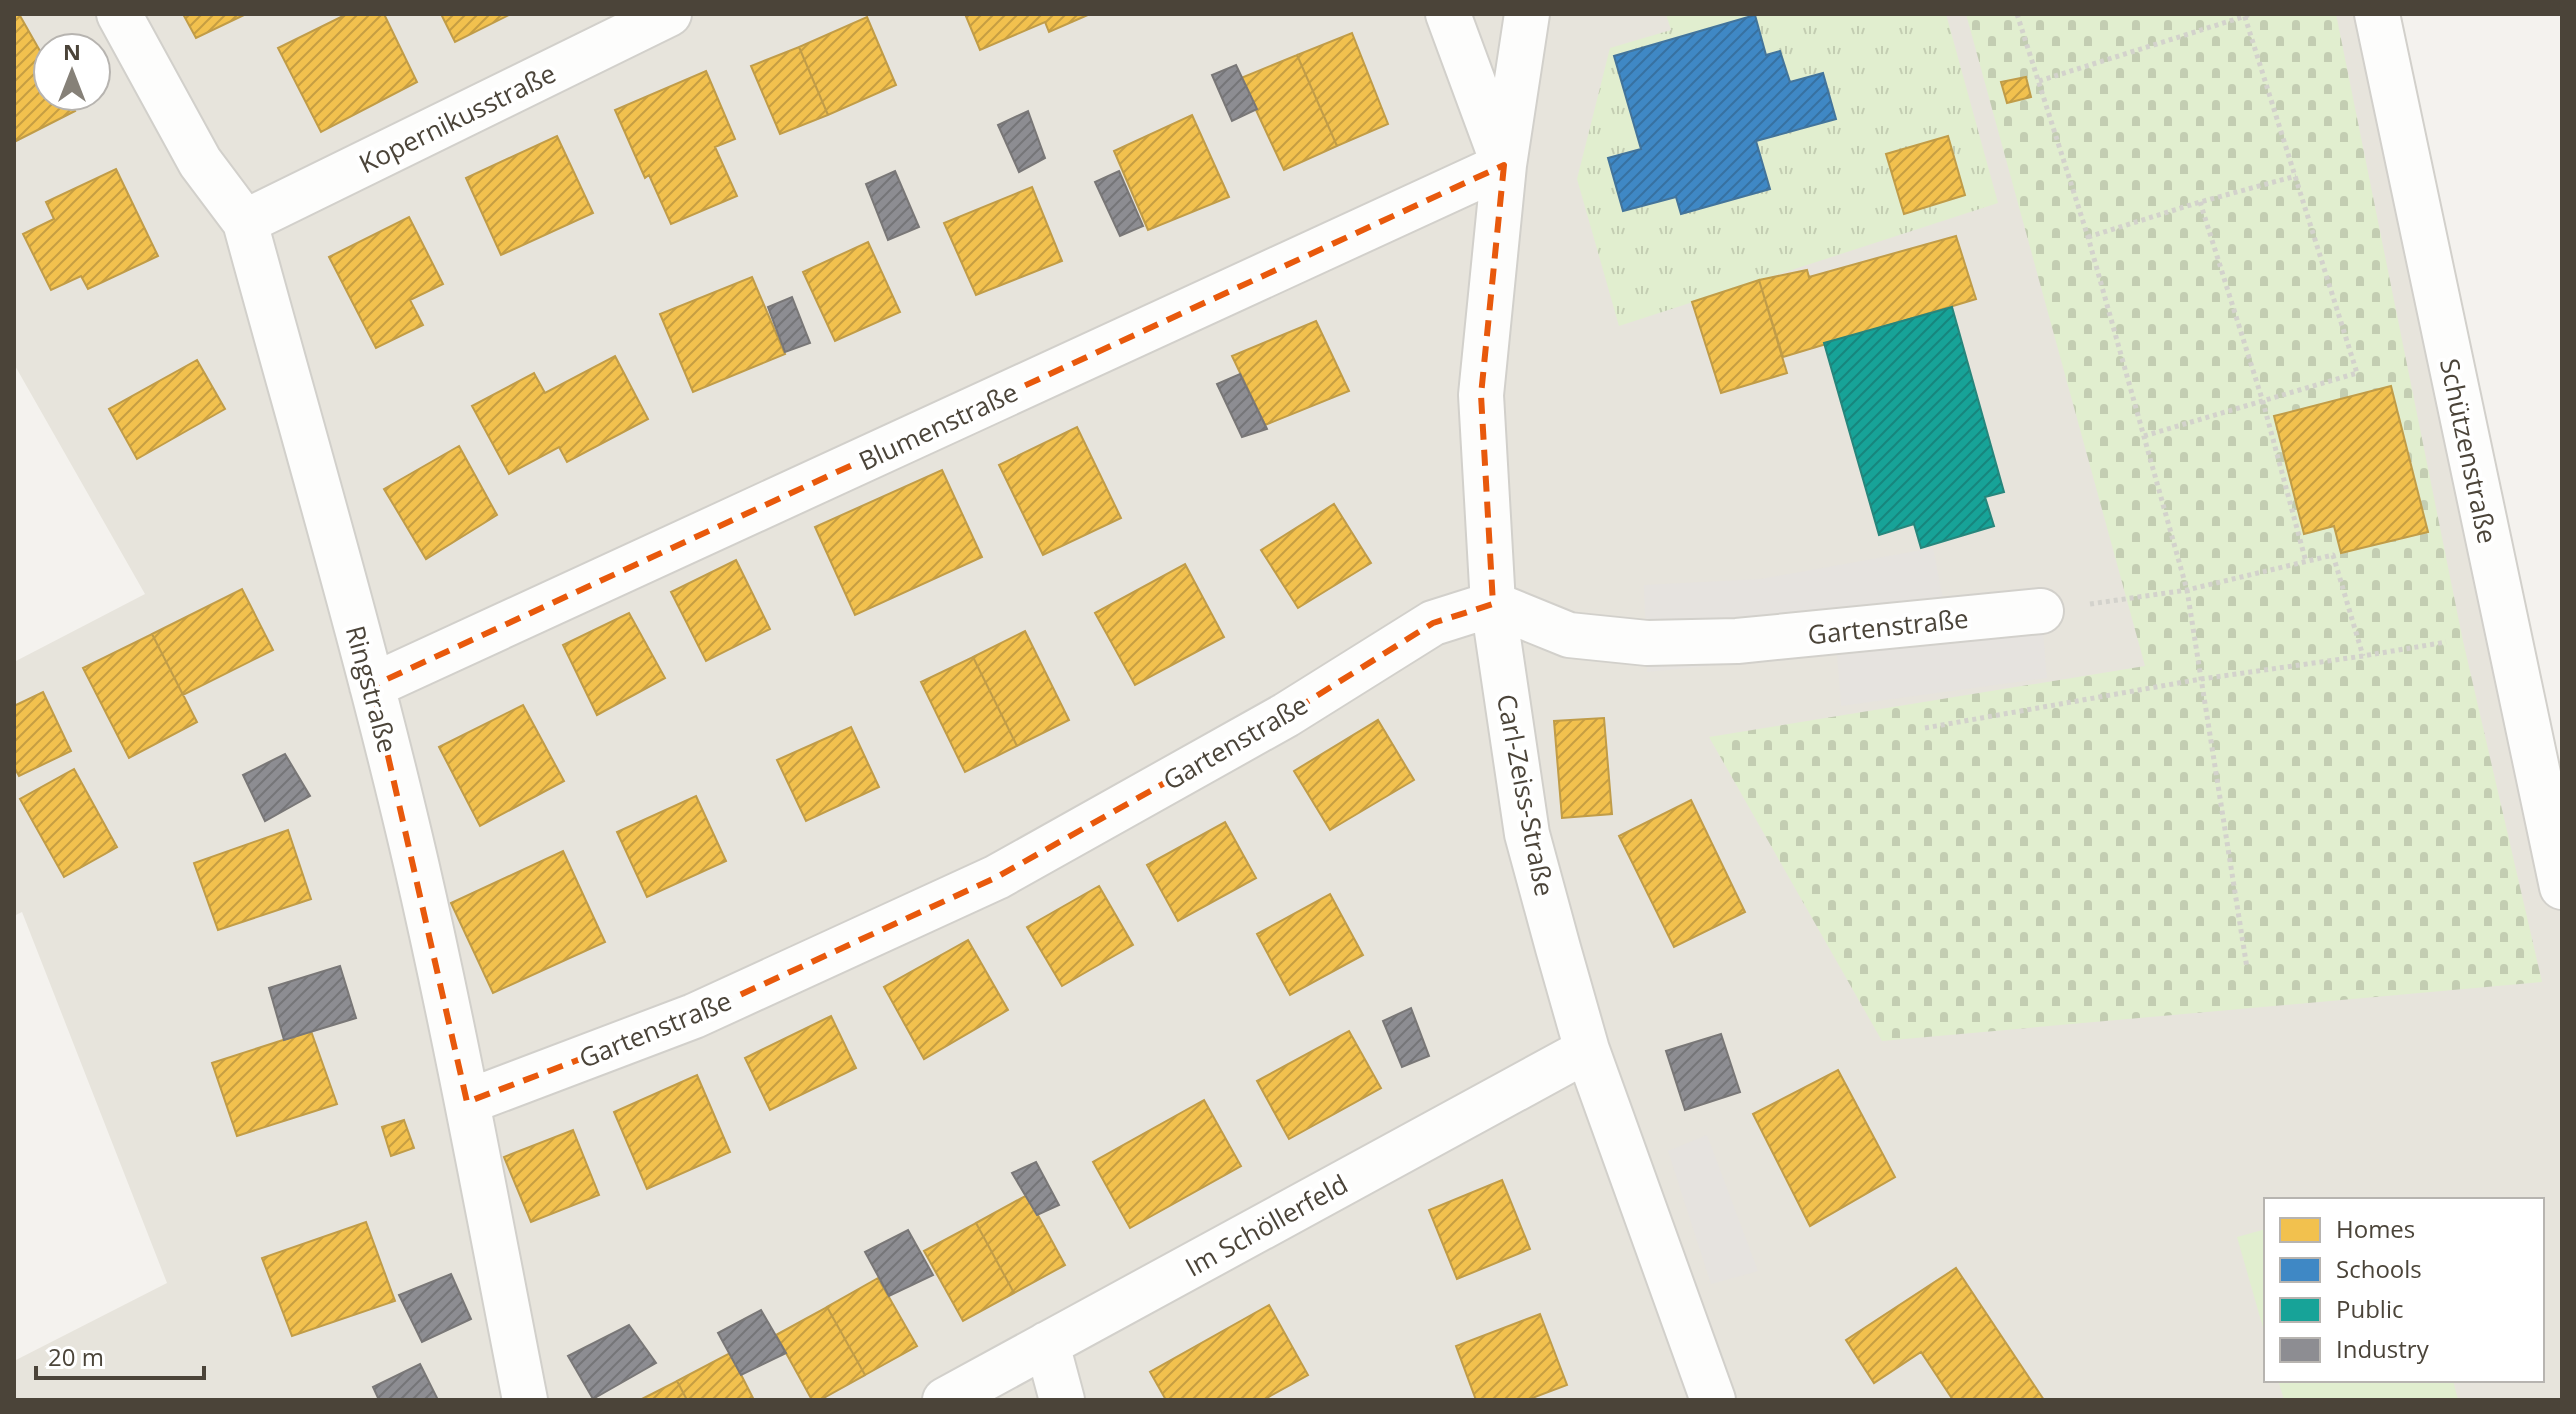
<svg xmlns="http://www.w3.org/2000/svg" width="2576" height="1414" font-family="'Open Sans',sans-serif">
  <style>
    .residential { fill: #e7e4dc; fill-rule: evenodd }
    .grass { fill: url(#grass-tufts) }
    .cemetery { fill: url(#cemetery-stones) }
    .park { fill: #e1eecf }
    .parking { fill: #e6e3df }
    .homes { fill: url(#homes-hatch); stroke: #c09c48; stroke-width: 2 }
    .schools { fill: url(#schools-hatch); stroke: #43749b; stroke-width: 2 }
    .public { fill: url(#public-hatch); stroke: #27867c; stroke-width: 2 }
    .industry { fill: url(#industry-hatch); stroke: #797777; stroke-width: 2 }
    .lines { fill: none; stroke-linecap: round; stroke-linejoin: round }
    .street-casing { stroke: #d2d0cb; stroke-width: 48 }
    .path { stroke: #d3d2cc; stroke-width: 5; stroke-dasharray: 4 4; stroke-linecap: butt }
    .street { stroke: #fdfdfc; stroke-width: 44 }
    .marked { fill: none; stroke: #e8590c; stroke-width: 6; stroke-dasharray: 16 10; stroke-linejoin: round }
    .labels { text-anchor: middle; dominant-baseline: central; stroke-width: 8; stroke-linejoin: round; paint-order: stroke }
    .street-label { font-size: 26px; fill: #4b4439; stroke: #fff }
  </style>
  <defs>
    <pattern id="grass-tufts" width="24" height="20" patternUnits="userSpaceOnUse" patternTransform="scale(2)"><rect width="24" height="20" fill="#e1eecf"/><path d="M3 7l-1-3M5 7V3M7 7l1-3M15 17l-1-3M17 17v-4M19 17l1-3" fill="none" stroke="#c3cdb2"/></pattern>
    <pattern id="cemetery-stones" width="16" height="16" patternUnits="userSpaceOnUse" patternTransform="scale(2)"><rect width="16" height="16" fill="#e1eecf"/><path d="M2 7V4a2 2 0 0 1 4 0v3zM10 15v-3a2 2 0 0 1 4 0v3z" fill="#c3cdb2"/></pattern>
    <pattern id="homes-hatch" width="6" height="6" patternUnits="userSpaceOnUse" patternTransform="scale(2)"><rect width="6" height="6" fill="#f2c14e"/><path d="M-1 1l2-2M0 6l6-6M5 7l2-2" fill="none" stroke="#c69e42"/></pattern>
    <pattern id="schools-hatch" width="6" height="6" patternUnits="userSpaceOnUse" patternTransform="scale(2)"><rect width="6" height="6" fill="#3f88c5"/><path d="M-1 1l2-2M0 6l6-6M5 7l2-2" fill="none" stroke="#3771a1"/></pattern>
    <pattern id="public-hatch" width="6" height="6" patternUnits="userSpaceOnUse" patternTransform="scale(2)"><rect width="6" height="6" fill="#17a398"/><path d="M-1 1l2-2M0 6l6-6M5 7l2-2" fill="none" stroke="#17867d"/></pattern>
    <pattern id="industry-hatch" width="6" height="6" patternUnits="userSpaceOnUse" patternTransform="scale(2)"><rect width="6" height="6" fill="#8d8d92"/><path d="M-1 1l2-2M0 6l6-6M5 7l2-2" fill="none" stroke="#757578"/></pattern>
  </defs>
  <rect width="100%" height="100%" fill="#f4f2ee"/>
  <!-- residential -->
  <path class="residential" d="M 14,14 L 2377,14 L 2562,887 L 2562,1400 L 14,1400 L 14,1361 L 167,1283 L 22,912 L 14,916 L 14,662 L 145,594 L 14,364 ZM 48,48 L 96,48 L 96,96 L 48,96 ZM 2266,1200 L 2542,1200 L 2542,1380 L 2266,1380 Z"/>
  <!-- grass -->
  <path class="grass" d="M 1666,14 L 1946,14 L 1998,203 L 1619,326 L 1577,179 L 1610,48 L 1671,30 Z"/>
  <!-- cemetery -->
  <path class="cemetery" d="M 1966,14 L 2336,14 L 2463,641 L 2542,982 L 1882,1041 L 1709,737 L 2145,666 Z"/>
  <!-- park -->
  <path class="park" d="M 2266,1229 L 2266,1338 L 2237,1237 Z
    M 2278,1380 L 2453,1380 L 2458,1400 L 2284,1400 Z"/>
  <!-- parking -->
  <path class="parking" d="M 1933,548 L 1947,620 L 2041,611 L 2047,678 L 1841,706 L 1837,653 L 1647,672 L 1644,585 L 1761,579 Z
    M 1707,1135 L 1758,1271 L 1711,1284 L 1668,1151 Z"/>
  <!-- homes -->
  <path class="homes" d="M 14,14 L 19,14 L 48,65 L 48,96 L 66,96 L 75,111 L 14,142 Z
    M 183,14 L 246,14 L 196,38 Z
    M 347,14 L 384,14 L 417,82 L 321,132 L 278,48 Z
    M 441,14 L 511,14 L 455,42 Z
    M 965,14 L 1090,14 L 1049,32 L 1045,22 L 980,50 Z
    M 867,17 L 896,85 L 828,115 L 799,47 Z
    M 1352,33 L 1388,124 L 1337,146 L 1297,55 Z
    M 799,47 L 828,115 L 780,134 L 751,66 Z
    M 1297,55 L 1337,146 L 1284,170 L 1241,78 Z
    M 706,71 L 735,139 L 715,147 L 737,196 L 671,224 L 649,175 L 645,178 L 615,110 Z
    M 2026,77 L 2031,97 L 2007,103 L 2001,82 Z
    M 1192,115 L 1229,197 L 1148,230 L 1114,151 Z
    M 557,136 L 593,213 L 501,255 L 466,178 Z
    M 1948,136 L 1965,195 L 1904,214 L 1886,154 Z
    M 116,169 L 158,256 L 88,289 L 81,276 L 51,290 L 23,234 L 54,219 L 46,202 Z
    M 1032,187 L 1062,261 L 976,295 L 944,223 Z
    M 409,217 L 443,284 L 410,300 L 423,325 L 376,348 L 329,257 Z
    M 1956,236 L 1976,299 L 1783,357 L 1759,280 L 1807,270 L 1809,277 Z
    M 868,242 L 900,312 L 835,341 L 803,272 Z
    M 752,277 L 785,354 L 693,392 L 660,314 Z
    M 1759,280 L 1787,373 L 1721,393 L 1692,302 Z
    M 1316,321 L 1349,391 L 1265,425 L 1232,356 Z
    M 615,356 L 648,419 L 567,462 L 559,447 L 509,474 L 472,406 L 534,373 L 545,393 Z
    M 197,360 L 225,409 L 137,459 L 109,409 Z
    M 2391,386 L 2428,532 L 2341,553 L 2334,526 L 2304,534 L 2274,416 Z
    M 1077,427 L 1121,518 L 1043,555 L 999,465 Z
    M 459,446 L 497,515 L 426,559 L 384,489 Z
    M 942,470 L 982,557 L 855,615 L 815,527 Z
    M 1334,504 L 1371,563 L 1298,608 L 1261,550 Z
    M 736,560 L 770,629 L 706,661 L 671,592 Z
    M 1185,564 L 1224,637 L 1135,685 L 1095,613 Z
    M 242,589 L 273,650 L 183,695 L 152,634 Z
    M 629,613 L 665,678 L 597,715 L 563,645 Z
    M 1025,631 L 1069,720 L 1017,746 L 973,657 Z
    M 152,634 L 197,722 L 129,758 L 83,668 Z
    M 973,657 L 1017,746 L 965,772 L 921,682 Z
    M 43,692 L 71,751 L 19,776 L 14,767 L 14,706 Z
    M 523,705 L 564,781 L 480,826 L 439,747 Z
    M 1604,718 L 1612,814 L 1562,818 L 1554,721 Z
    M 1378,720 L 1414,780 L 1330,830 L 1294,771 Z
    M 851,727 L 879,787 L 806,821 L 777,760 Z
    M 74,769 L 117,847 L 64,877 L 20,799 Z
    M 696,796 L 726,861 L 647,897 L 617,832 Z
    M 1691,800 L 1745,912 L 1674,947 L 1619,836 Z
    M 1225,822 L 1256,878 L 1178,921 L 1147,865 Z
    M 288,830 L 311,899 L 218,930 L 194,863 Z
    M 563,851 L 605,942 L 493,993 L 451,903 Z
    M 1099,886 L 1133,945 L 1062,986 L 1027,927 Z
    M 1330,894 L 1363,955 L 1290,995 L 1257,934 Z
    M 968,940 L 1008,1010 L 924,1059 L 884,987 Z
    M 831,1016 L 856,1068 L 770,1110 L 745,1058 Z
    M 311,1031 L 337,1104 L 237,1136 L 212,1063 Z
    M 1349,1031 L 1381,1088 L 1289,1139 L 1257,1081 Z
    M 1838,1070 L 1895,1177 L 1810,1226 L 1753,1114 Z
    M 697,1075 L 730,1152 L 647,1189 L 614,1112 Z
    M 1204,1100 L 1241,1166 L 1130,1228 L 1093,1162 Z
    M 404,1120 L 414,1148 L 391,1156 L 382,1127 Z
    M 573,1130 L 599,1195 L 531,1222 L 504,1157 Z
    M 1502,1180 L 1530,1249 L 1457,1279 L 1429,1210 Z
    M 1027,1195 L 1065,1265 L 1014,1293 L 976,1223 Z
    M 366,1222 L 395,1301 L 292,1336 L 262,1258 Z
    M 976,1223 L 1014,1293 L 963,1321 L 924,1251 Z
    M 1956,1268 L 2044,1400 L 1953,1400 L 1921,1352 L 1874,1383 L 1846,1340 Z
    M 878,1278 L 917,1346 L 865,1375 L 827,1307 Z
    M 1269,1305 L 1308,1375 L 1263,1400 L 1166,1400 L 1150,1372 Z
    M 827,1307 L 865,1375 L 820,1400 L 812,1400 L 776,1335 Z
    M 1540,1314 L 1567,1385 L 1527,1400 L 1476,1400 L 1456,1346 Z
    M 730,1353 L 754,1400 L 687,1400 L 677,1381 Z
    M 677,1381 L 687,1400 L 640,1400 Z"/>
  <!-- schools -->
  <path class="schools" d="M 1755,15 L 1766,55 L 1780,51 L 1790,82 L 1823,73 L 1836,119 L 1756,141 L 1770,189 L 1681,214 L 1676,197 L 1623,211 L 1608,158 L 1641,149 L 1614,56 Z"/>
  <!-- public -->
  <path class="public" d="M 1952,307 L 2004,492 L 1985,497 L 1994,526 L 1921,548 L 1914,524 L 1879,535 L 1824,343 Z"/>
  <!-- industry -->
  <path class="industry" d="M 1236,65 L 1257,109 L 1232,121 L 1212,75 Z
    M 1028,111 L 1045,158 L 1019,172 L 998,125 Z
    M 895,171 L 919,227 L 888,240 L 866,184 Z
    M 1119,171 L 1143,226 L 1120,236 L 1095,182 Z
    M 792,297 L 810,343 L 785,352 L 768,307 Z
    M 1240,374 L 1267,429 L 1242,437 L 1217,384 Z
    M 285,754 L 310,796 L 265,821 L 243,775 Z
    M 340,966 L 356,1018 L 284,1040 L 269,988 Z
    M 1411,1008 L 1429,1056 L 1402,1067 L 1383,1021 Z
    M 1721,1034 L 1740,1092 L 1685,1110 L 1666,1051 Z
    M 1036,1162 L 1059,1205 L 1037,1215 L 1012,1173 Z
    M 908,1230 L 933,1275 L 889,1296 L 865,1252 Z
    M 451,1274 L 471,1319 L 422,1342 L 399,1295 Z
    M 761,1310 L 786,1353 L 741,1375 L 718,1333 Z
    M 629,1325 L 656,1363 L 593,1399 L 568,1356 Z
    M 420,1364 L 438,1400 L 379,1400 L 373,1387 Z"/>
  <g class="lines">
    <!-- street casing -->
    <g class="street-casing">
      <path id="street" d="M 119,14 L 200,162 L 245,222 C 303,435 366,648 416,863 C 457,1041 490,1221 525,1400
        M 1448,14 L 1503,163
        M 1527,14 L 1504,165 L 1481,395 L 1493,604 L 1527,834 L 1558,948 L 1587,1050 L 1713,1400
        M 2377,14 L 2562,887
        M 245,222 L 669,14
        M 372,686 L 1504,165
        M 467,1102 L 694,1016 L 997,877 L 1286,715 L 1433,623 L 1493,604 L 1569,635 L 1647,643 L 1737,641 L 2041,611
        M 1047,1344 L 1062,1400
        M 945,1400 L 1587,1050"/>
    </g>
    <!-- path -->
    <path class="path" d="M 2017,14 L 2088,237 L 2187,590 L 2247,968
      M 2039,81 L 2252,14
      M 2200,202 L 2263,402 L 2306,562
      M 2088,237 L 2200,202 L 2296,176
      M 2144,436 L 2357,373 L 2244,14
      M 2090,604 L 2187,590 L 2333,555 L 2363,656
      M 1925,728 L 2201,679 L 2363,656 L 2446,642"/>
    <!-- street -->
    <use href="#street" class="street"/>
  </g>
  <!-- marked area -->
  <path class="marked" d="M 1504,165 L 1481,395 L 1493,604 L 1433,623 L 1286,715 L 997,877 L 694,1016 L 467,1102 L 372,686 Z"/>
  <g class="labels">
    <!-- street labels -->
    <g class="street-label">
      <text transform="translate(457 118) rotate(-26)">Kopernikusstraße</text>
      <text transform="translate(938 426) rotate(-25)">Blumenstraße</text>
      <text transform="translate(2469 451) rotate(78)">Schützenstraße</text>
      <text transform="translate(1888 626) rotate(-6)">Gartenstraße</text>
      <text transform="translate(372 689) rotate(75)">Ringstraße</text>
      <text transform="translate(1235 742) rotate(-30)">Gartenstraße</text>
      <text transform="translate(1526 795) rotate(79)">Carl-Zeiss-Straße</text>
      <text transform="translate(655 1029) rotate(-22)">Gartenstraße</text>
      <text transform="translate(1266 1225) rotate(-29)">Im Schöllerfeld</text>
    </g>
  </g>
  <!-- border -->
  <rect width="2576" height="1414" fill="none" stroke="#4b4439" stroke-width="32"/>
  <!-- legend -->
  <rect x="2264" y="1198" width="280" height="184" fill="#ffffff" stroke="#b7b4b0" stroke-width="2"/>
  <rect x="2280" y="1218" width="40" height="24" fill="#f2c14e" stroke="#b7b4b0" stroke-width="2"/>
  <text x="2336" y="1238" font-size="24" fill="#4b4439">Homes</text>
  <rect x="2280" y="1258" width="40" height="24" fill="#3f88c5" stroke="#b7b4b0" stroke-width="2"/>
  <text x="2336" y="1278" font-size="24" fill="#4b4439">Schools</text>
  <rect x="2280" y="1298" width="40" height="24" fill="#17a398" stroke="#b7b4b0" stroke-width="2"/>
  <text x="2336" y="1318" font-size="24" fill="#4b4439">Public</text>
  <rect x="2280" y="1338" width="40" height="24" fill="#8d8d92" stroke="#b7b4b0" stroke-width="2"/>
  <text x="2336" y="1358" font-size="24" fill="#4b4439">Industry</text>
  <!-- north arrow -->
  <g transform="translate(72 72)"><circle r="38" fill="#ffffff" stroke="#b7b4b0" stroke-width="2"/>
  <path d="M0-6L14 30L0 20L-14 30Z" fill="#868178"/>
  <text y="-12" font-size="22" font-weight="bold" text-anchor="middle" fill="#4b4439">N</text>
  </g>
  <!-- scale -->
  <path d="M36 1366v12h168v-12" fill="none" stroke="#4b4439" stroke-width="4"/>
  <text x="48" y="1366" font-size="24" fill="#4b4439" stroke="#ffffff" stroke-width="6" paint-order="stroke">20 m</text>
</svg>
